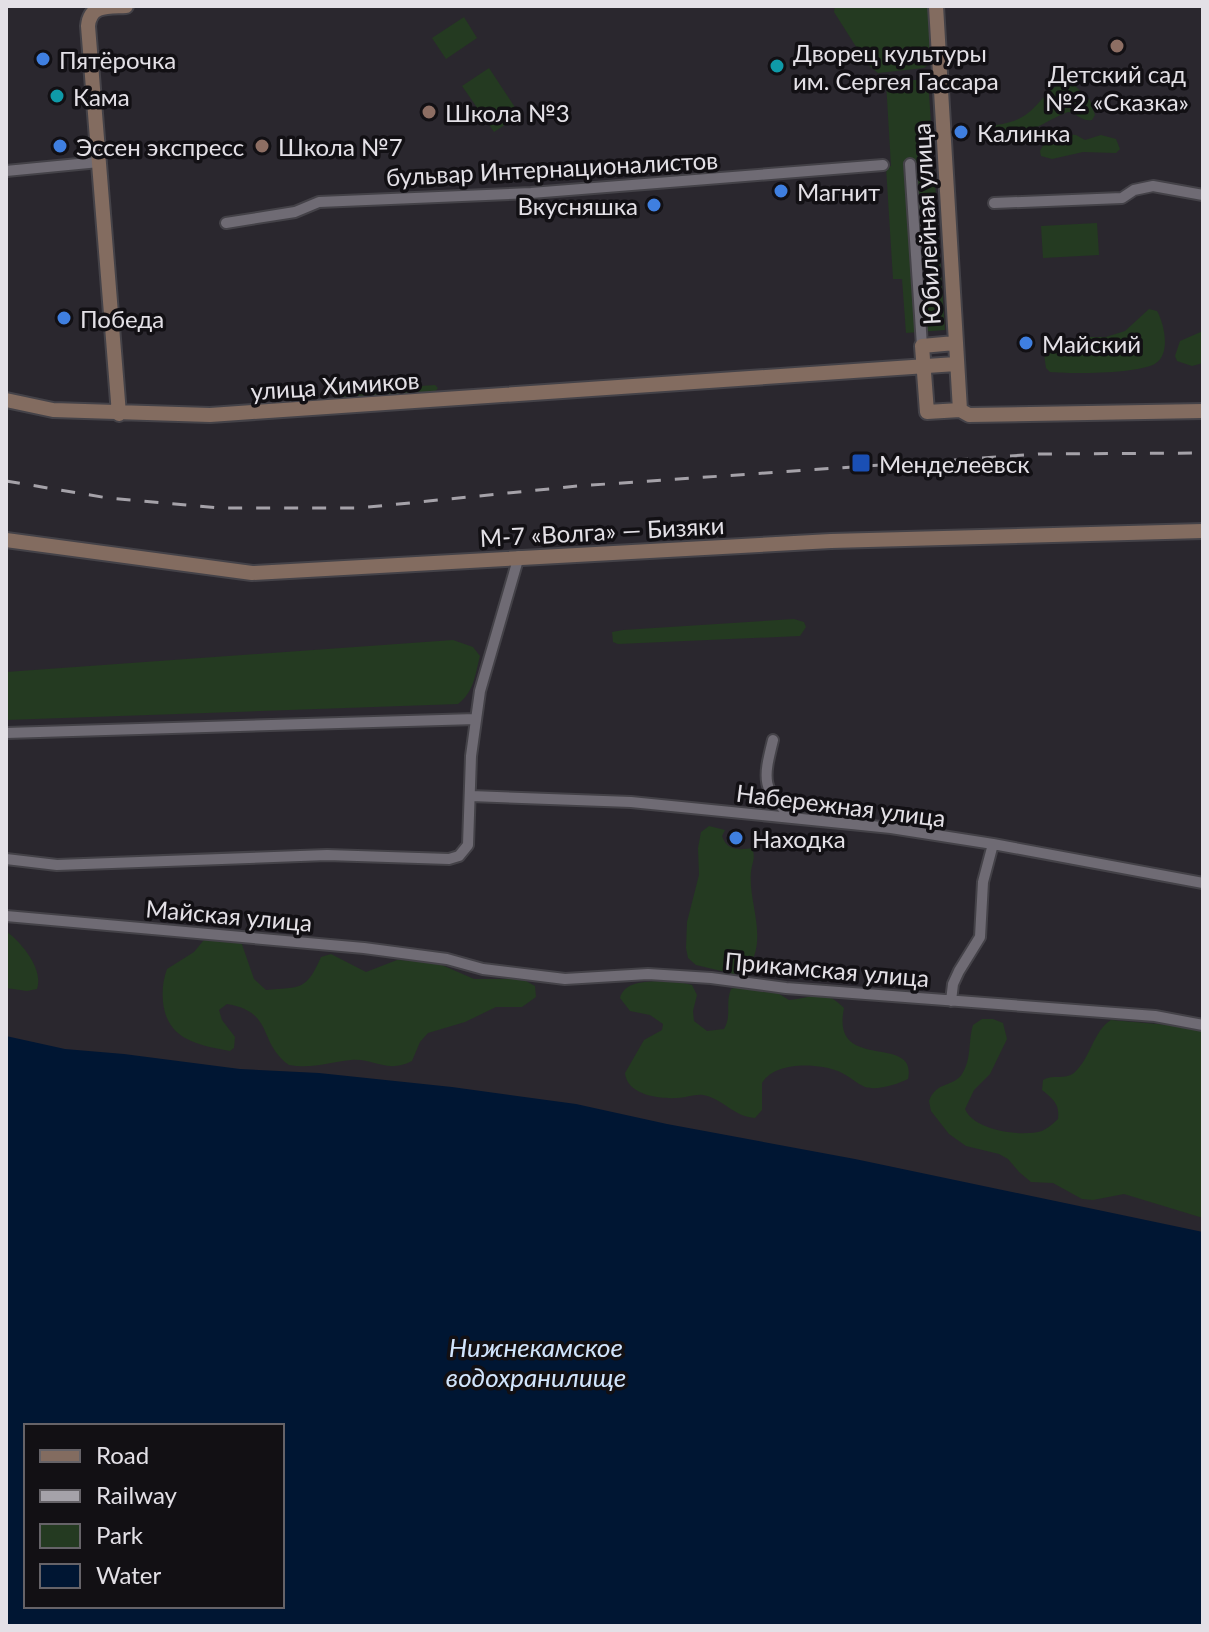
<svg xmlns="http://www.w3.org/2000/svg" width="1209" height="1632" font-family="Lato,sans-serif">
  <style>
    .green { fill: #243a21 }
    .water { fill: #001633; fill-rule: evenodd }
    .lines { fill: none; stroke-linecap: round; stroke-linejoin: round }
    .street-casing { stroke: #444248; stroke-width: 14 }
    .secondary-casing { stroke: #444248; stroke-width: 18 }
    .street { stroke: #6f6b74; stroke-width: 10 }
    .secondary { stroke: #836c60; stroke-width: 14 }
    .rail { stroke: #a5a2a9; stroke-width: 3; stroke-dasharray: 14 14; stroke-linecap: butt }
    .education-dot { fill: #8d6e63; stroke: #121014; stroke-width: 3 }
    .shop-dot { fill: #3f7fe0; stroke: #121014; stroke-width: 3 }
    .culture-dot { fill: #0f9aa8; stroke: #121014; stroke-width: 3 }
    .transit-dot { fill: #1a4fb4; stroke: #121014; stroke-width: 3 }
    .labels { text-anchor: middle; dominant-baseline: central; stroke-width: 7; stroke-linejoin: round; paint-order: stroke }
    .poi-label { font-size: 24px; fill: #e3e0e6; stroke: #121014; text-anchor: start }
    .street-label { font-size: 24px; fill: #e3e0e6; stroke: #121014 }
    .water-label { font-size: 26px; font-style: italic; fill: #d1e5fd; stroke: #121014 }
  </style>
  <rect width="100%" height="100%" fill="#2a272e"/>
  <!-- green -->
  <path class="green" d="M 835,6 L 928,6 L 930,63 L 924,68 L 878,73 L 867,64 L 834,12 Z
    M 464,17 L 477,38 L 446,59 L 432,38 Z
    M 489,68 L 520,115 L 494,132 L 462,86 Z
    M 928,79 L 945,330 L 906,333 L 902,279 L 893,279 L 886,167 L 891,166 L 886,82 Z
    M 1071,82 L 1090,100 L 1095,115 L 1092,120 C 1081,122 1078,113 1068,112 C 1042,122 1022,141 993,137 L 990,133 L 996,125 C 1036,119 1032,103 1060,83 Z
    M 1065,134 L 1076,135 L 1085,140 L 1101,135 L 1116,139 L 1120,149 L 1116,153 L 1083,152 L 1052,159 L 1041,156 L 1040,151 L 1045,142 Z
    M 1097,223 L 1099,255 L 1043,258 L 1041,226 Z
    M 1149,309 L 1157,311 C 1164,323 1171,353 1156,363 C 1141,374 1069,374 1050,372 L 1046,368 L 1044,354 L 1048,349 L 1082,337 L 1106,337 L 1125,331 Z
    M 1203,331 L 1203,363 L 1192,366 L 1177,361 L 1175,356 L 1180,341 Z
    M 435,385 L 438,388 L 435,392 L 336,399 L 333,396 L 335,392 Z
    M 794,619 L 804,622 L 806,627 L 800,636 L 618,644 L 613,642 L 612,632 L 623,630 Z
    M 453,640 L 473,647 L 480,656 C 475,675 474,692 458,704 L 6,720 L 6,672 Z
    M 709,826 L 725,830 L 722,836 C 727,851 739,850 752,848 C 756,858 752,862 751,872 C 748,903 768,936 749,967 L 734,974 L 696,965 L 688,958 L 686,948 L 687,922 L 699,875 L 698,848 L 701,832 Z
    M 223,930 L 238,933 L 254,979 L 266,990 C 301,987 306,991 321,957 L 331,954 L 366,972 L 397,960 L 435,962 L 474,979 L 515,979 L 526,981 L 535,986 L 536,997 L 522,1007 L 496,1007 L 465,1022 L 428,1033 L 420,1042 L 412,1061 C 386,1074 375,1058 351,1060 C 328,1062 314,1069 289,1065 C 257,1042 275,1012 227,1004 L 219,1010 L 222,1020 L 235,1037 L 234,1048 L 230,1051 C 198,1045 167,1040 163,1002 C 162,990 163,980 167,969 L 194,952 L 208,935 Z
    M 6,931 C 21,942 44,969 37,989 L 27,991 L 6,988 Z
    M 676,981 L 692,985 L 697,995 L 693,1011 L 694,1021 L 707,1031 L 724,1029 C 732,1016 725,1003 731,989 L 736,987 L 771,989 L 789,1000 C 815,998 822,986 844,1008 C 830,1074 918,1032 908,1079 C 898,1084 877,1091 865,1087 C 856,1083 848,1075 838,1071 C 817,1063 775,1061 762,1083 L 762,1110 L 755,1118 C 734,1117 722,1098 703,1095 C 695,1094 685,1098 677,1098 C 659,1099 627,1095 625,1073 L 644,1040 L 662,1030 L 663,1024 L 650,1015 L 630,1011 L 620,998 C 625,977 659,982 676,981 Z
    M 982,1019 L 993,1019 L 1003,1023 L 1007,1039 L 990,1074 L 974,1090 L 965,1109 C 974,1131 1022,1137 1042,1131 C 1048,1128 1053,1124 1058,1119 C 1060,1104 1053,1099 1042,1090 L 1043,1080 C 1053,1074 1065,1080 1074,1073 C 1091,1058 1093,1031 1111,1020 L 1203,1028 L 1203,1218 L 1124,1194 L 1093,1200 L 1082,1199 L 1053,1183 L 1031,1182 L 1019,1172 L 1008,1159 L 999,1154 L 966,1146 L 949,1134 L 931,1111 L 929,1101 C 936,1081 954,1087 962,1074 C 972,1059 968,1041 973,1025 Z"/>
  <!-- water -->
  <path class="water" d="M 6,1036 L 65,1049 L 124,1054 L 240,1069 L 319,1073 L 452,1087 L 576,1104 L 667,1124 L 855,1159 L 1203,1232 L 1203,1626 L 6,1626 ZM 26,1426 L 282,1426 L 282,1606 L 26,1606 Z"/>
  <g class="lines">
    <!-- street casing -->
    <g class="street-casing">
      <path id="street" d="M 910,164 L 922,346
        M 6,171 L 99,162
        M 994,203 L 1122,198 L 1134,190 L 1153,186 L 1203,195
        M 226,223 L 295,212 L 319,202 L 531,193 L 883,165
        M 6,733 L 476,719
        M 773,740 C 763,780 761,790 794,818
        M 471,796 L 631,802 L 891,828 L 993,844 L 1203,883
        M 6,859 L 57,865 L 327,855 L 449,859 L 459,856 L 468,845 L 471,756 L 480,691 L 519,556
        M 6,916 L 364,948 L 447,959 L 483,969 L 565,979 L 648,974 L 711,978 L 786,988 L 1155,1016 L 1203,1025
        M 951,1001 L 953,984 L 959,971 L 980,937 L 983,882 L 993,844"/>
    </g>
    <!-- secondary casing -->
    <g class="secondary-casing">
      <path id="secondary" d="M 936,6 L 960,410
        M 955,343 L 922,346 L 927,412 L 960,410
        M 6,400 L 53,410 L 210,415 L 956,364
        M 960,410 L 969,415 L 1203,411
        M 119,414 L 88,26 C 90,4 108,7 126,6
        M 6,540 L 252,573 L 831,541 L 1203,531"/>
    </g>
    <!-- street -->
    <use href="#street" class="street"/>
    <!-- secondary -->
    <use href="#secondary" class="secondary"/>
    <!-- rail -->
    <path class="rail" d="M 6,481 L 108,498 L 220,508 L 359,508 L 578,486 L 1039,454 L 1203,453"/>
  </g>
  <!-- markers -->
  <g class="education-dot">
    <circle cx="1117" cy="46" r="8"/>
    <circle cx="429" cy="112" r="8"/>
    <circle cx="262" cy="146" r="8"/>
  </g>
  <g class="shop-dot">
    <circle cx="43" cy="59" r="8"/>
    <circle cx="961" cy="132" r="8"/>
    <circle cx="60" cy="146" r="8"/>
    <circle cx="781" cy="191" r="8"/>
    <circle cx="654" cy="205" r="8"/>
    <circle cx="64" cy="318" r="8"/>
    <circle cx="1026" cy="343" r="8"/>
    <circle cx="736" cy="838" r="8"/>
  </g>
  <g class="culture-dot">
    <circle cx="777" cy="66" r="8"/>
    <circle cx="57" cy="96" r="8"/>
  </g>
  <rect class="transit-dot" x="851" y="453" width="20" height="20" rx="4"/>
  <g class="labels">
    <!-- poi labels -->
    <g class="poi-label">
      <text x="793" y="52">Дворец культуры<tspan x="793" dy="28">им. Сергея Гассара</tspan></text>
      <text x="59" y="59">Пятёрочка</text>
      <text x="1117" y="73" text-anchor="middle">Детский сад<tspan x="1117" dy="28">№2 «Сказка»</tspan></text>
      <text x="73" y="96">Кама</text>
      <text x="445" y="112">Школа №3</text>
      <text x="977" y="132">Калинка</text>
      <text x="76" y="146">Эссен экспресс</text>
      <text x="278" y="146">Школа №7</text>
      <text x="797" y="191">Магнит</text>
      <text x="638" y="205" text-anchor="end">Вкусняшка</text>
      <text x="80" y="318">Победа</text>
      <text x="1042" y="343">Майский</text>
      <text x="879" y="463">Менделеевск</text>
      <text x="752" y="838">Находка</text>
    </g>
    <!-- street labels -->
    <g class="street-label">
      <text transform="translate(552 168) rotate(-3)">бульвар Интернационалистов</text>
      <text transform="translate(926 224) rotate(-93)">Юбилейная улица</text>
      <text transform="translate(335 385) rotate(-4)">улица Химиков</text>
      <text transform="translate(602 531) rotate(-3)">М-7 «Волга» — Бизяки</text>
      <text transform="translate(841 805) rotate(7)">Набережная улица</text>
      <text transform="translate(229 915) rotate(5)">Майская улица</text>
      <text transform="translate(827 969) rotate(5)">Прикамская улица</text>
    </g>
    <!-- water labels -->
    <g class="water-label">
      <text x="536" y="1347">Нижнекамское<tspan x="536" dy="30">водохранилище</tspan></text>
    </g>
  </g>
  <!-- border -->
  <rect width="1209" height="1632" fill="none" stroke="#e3e0e6" stroke-width="16"/>
  <!-- legend -->
  <rect x="24" y="1424" width="260" height="184" fill="#121014" stroke="#666368" stroke-width="2"/>
  <rect x="40" y="1450" width="40" height="12" fill="#836c60" stroke="#666368" stroke-width="2"/>
  <text x="96" y="1464" font-size="24" fill="#e3e0e6">Road</text>
  <rect x="40" y="1490" width="40" height="12" fill="#a5a2a9" stroke="#666368" stroke-width="2"/>
  <text x="96" y="1504" font-size="24" fill="#e3e0e6">Railway</text>
  <rect x="40" y="1524" width="40" height="24" fill="#243a21" stroke="#666368" stroke-width="2"/>
  <text x="96" y="1544" font-size="24" fill="#e3e0e6">Park</text>
  <rect x="40" y="1564" width="40" height="24" fill="#001633" stroke="#666368" stroke-width="2"/>
  <text x="96" y="1584" font-size="24" fill="#e3e0e6">Water</text>
</svg>
